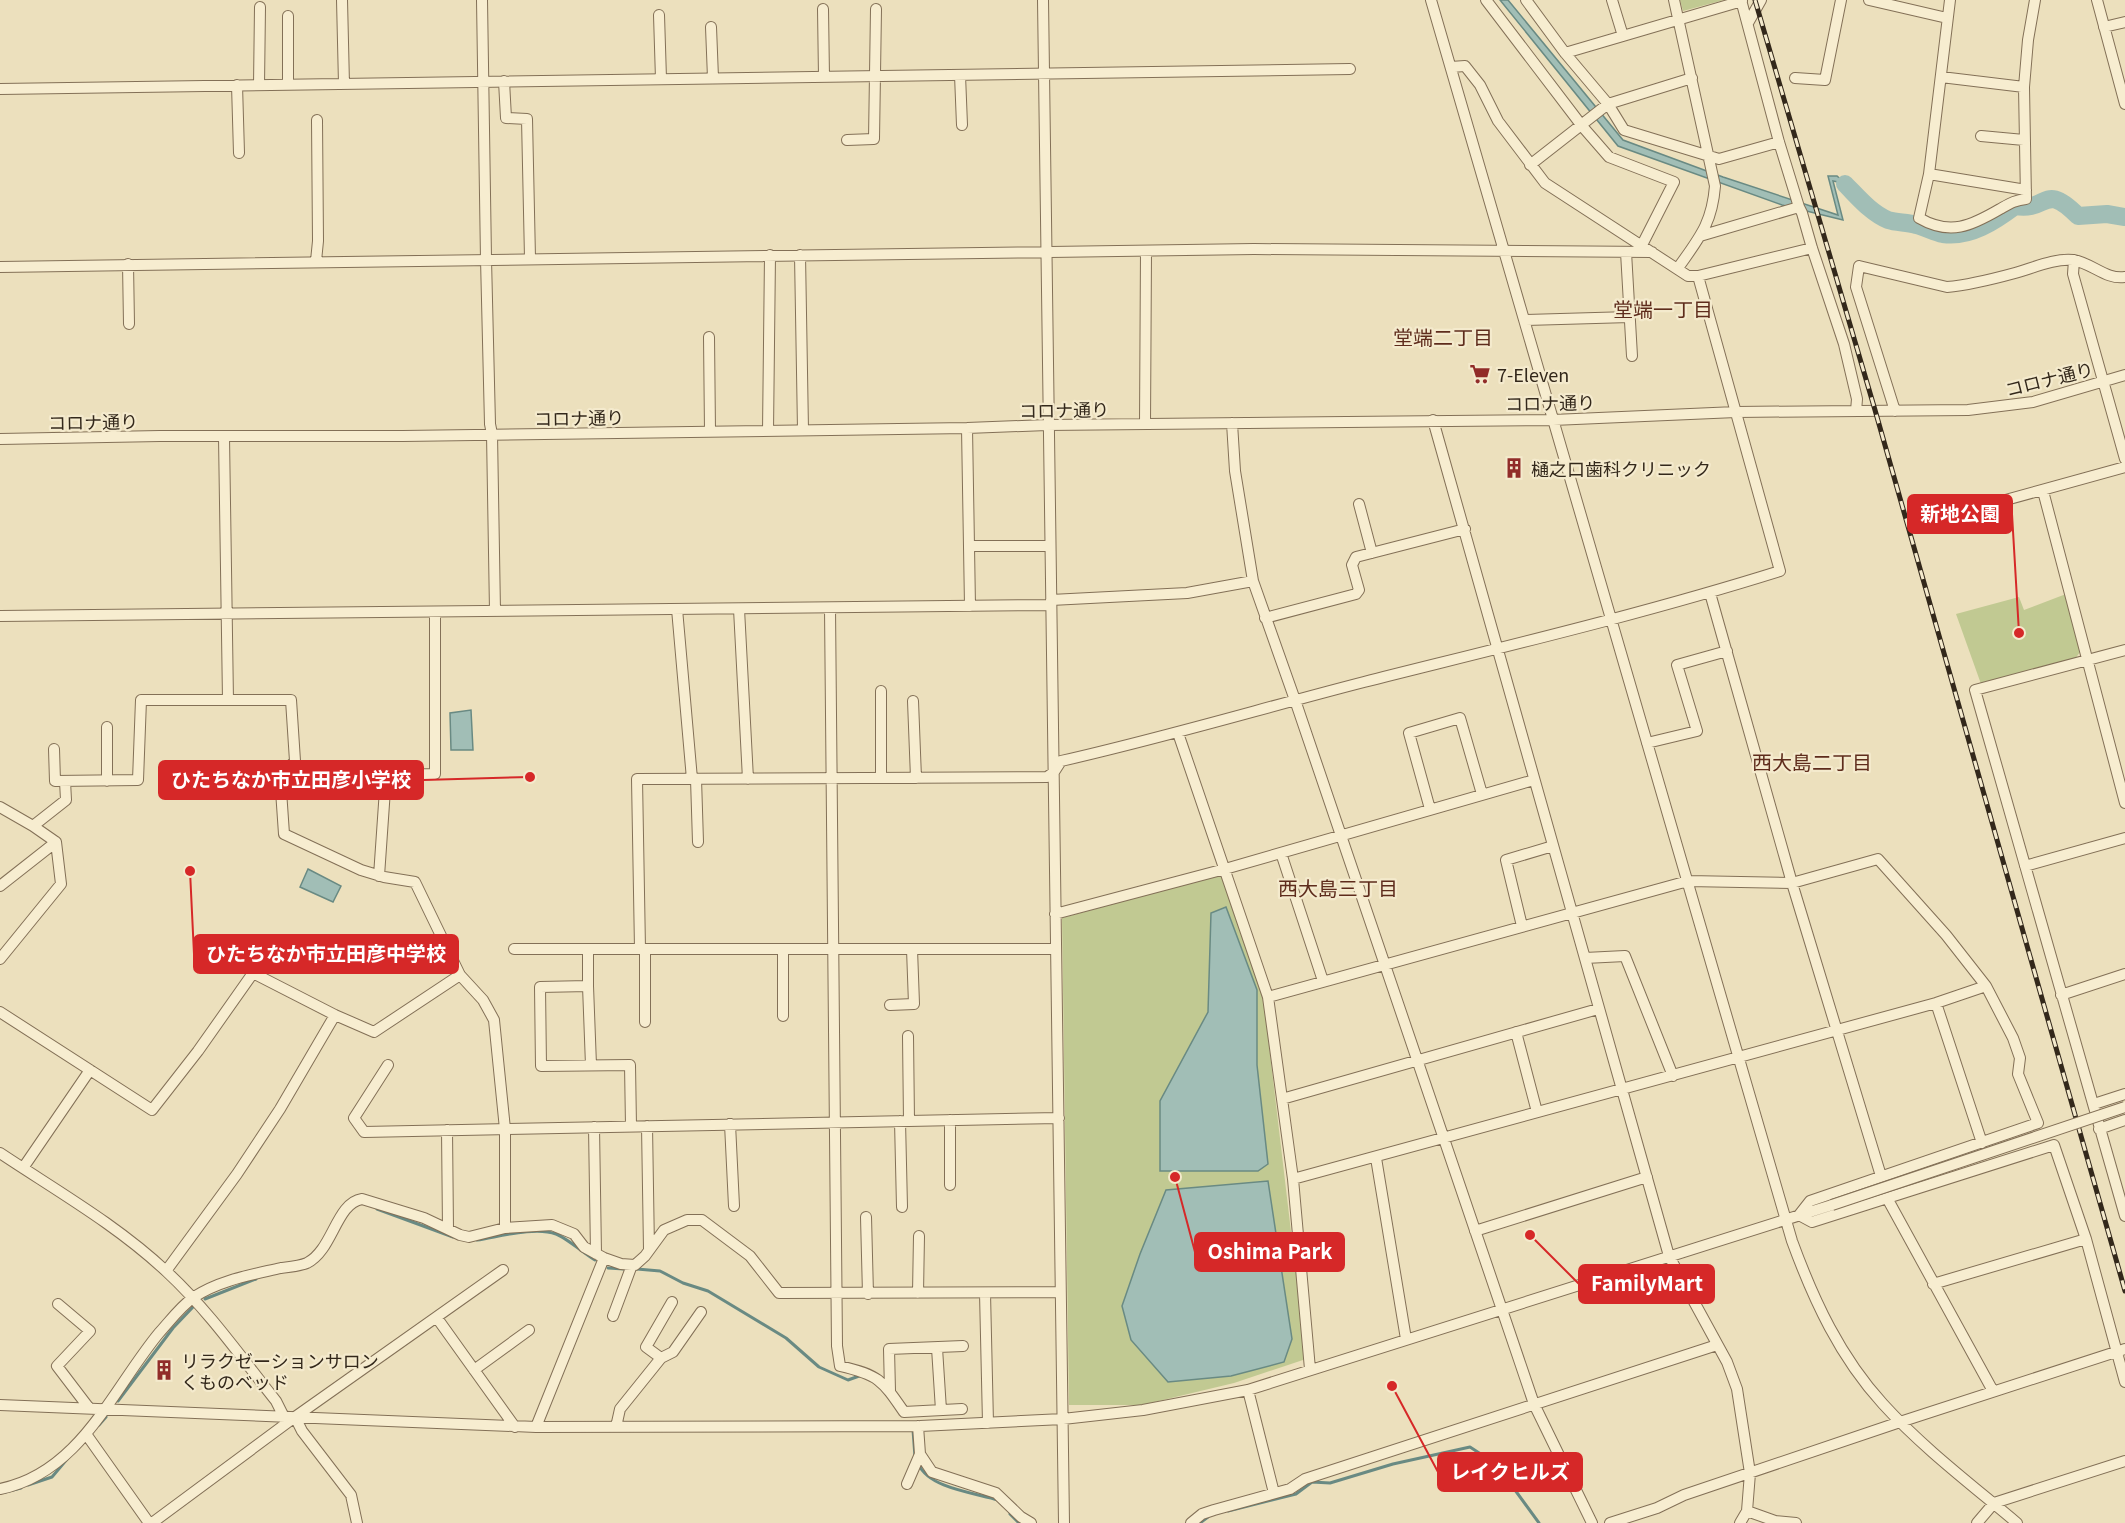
<svg xmlns="http://www.w3.org/2000/svg" width="2125" height="1523" font-family="Georgia,'Noto Sans JP',serif">
  <style>
    .green { fill: #c1c992 }
    .water { fill: #a1beb6; stroke: #698a83; stroke-width: 1.5 }
    .lines { fill: none; stroke-linecap: round; stroke-linejoin: round }
    .stream { stroke: #698a83; stroke-width: 3 }
    .river { stroke: #a1beb6; stroke-width: 18 }
    .minor-casing { stroke: #837057; stroke-width: 12 }
    .minor { stroke: #f7edd0; stroke-width: 10 }
    .rail-casing { stroke: #33281b; stroke-width: 5 }
    .rail { stroke: #f4eacd; stroke-width: 3; stroke-dasharray: 9; stroke-linecap: butt }
    .minor-bridge-casing { stroke: #837057; stroke-width: 12; stroke-linecap: butt }
    .minor-bridge { stroke: #f7edd0; stroke-width: 10 }
    .labels { text-anchor: middle; dominant-baseline: central; stroke-width: 4.5; stroke-linejoin: round; paint-order: stroke }
    .poi-label { font-size: 18px; fill: #33281b; stroke: #f4eacd; text-anchor: start }
    .street-label { font-size: 18px; fill: #33281b; stroke: #f4eacd }
    .neighbourhood-label { font-size: 20px; fill: #5e2c1c; stroke: #f4eacd }
    .leader { fill: none; stroke: #d62828; stroke-width: 2 }
    .callout-dot { fill: #d62828; stroke: #f4eacd; stroke-width: 2 }
    .callout { fill: #d62828; stroke: #d62828; stroke-width: 2 }
    .callout-label { font-size: 20px; text-anchor: middle; font-weight: bold; fill: #fff }
  </style>
  <rect width="100%" height="100%" fill="#ece0bd"/>
  <!-- green -->
  <path class="green" d="M 1680,0 L 1724,0 L 1683,11 Z
    M 2066,594 L 2080,652 L 2075,659 L 1981,684 L 1956,614 L 2019,597 L 2024,610 Z
    M 1221,875 L 1263,994 L 1306,1359 L 1234,1383 L 1142,1405 L 1069,1405 L 1062,918 Z"/>
  <!-- water -->
  <path class="water" d="M 1500,0 L 1508,0 L 1623,140 L 1723,177 L 1838,215 L 1828,176 L 1837,176 L 1864,200 L 1860,205 L 1838,182 L 1833,181 L 1843,220 L 1782,205 L 1618,146 Z
    M 471,710 L 473,750 L 451,750 L 450,713 Z
    M 308,869 L 341,886 L 333,902 L 300,887 Z
    M 1226,907 L 1257,990 L 1257,1065 L 1268,1164 L 1258,1171 L 1160,1171 L 1160,1101 L 1208,1012 L 1211,913 Z
    M 1268,1181 L 1292,1339 L 1284,1362 L 1231,1376 L 1168,1382 L 1131,1340 L 1122,1306 L 1140,1254 L 1166,1190 Z"/>
  <g class="lines">
    <!-- stream -->
    <path class="stream" d="M 377,1209 L 453,1237
      M 477,1240 C 498,1237 535,1226 556,1234 C 565,1237 585,1254 595,1260
      M 608,1268 L 624,1269
      M 637,1269 L 660,1271 L 683,1283 L 708,1291 L 786,1338 L 819,1367 L 848,1380 L 862,1375
      M 205,1299 L 256,1279
      M 118,1401 L 173,1328 L 193,1307
      M 99,1425 L 106,1417
      M 913,1430 L 915,1457
      M 919,1465 C 929,1488 975,1493 998,1500
      M 28,1485 L 52,1477 L 68,1458
      M 5,1492 L 21,1488
      M 1228,1511 L 1296,1494 L 1312,1482 L 1330,1483 L 1393,1464 L 1470,1447 L 1496,1464 L 1539,1523
      M 1010,1514 L 1019,1523
      M 1200,1523 L 1208,1517"/>
    <!-- river -->
    <path class="river" d="M 1845,184 C 1858,197 1871,213 1888,220 C 1897,223 1907,222 1916,225 C 1925,227 1934,232 1943,234 C 1970,238 1995,221 2015,206 C 2049,212 2043,181 2078,216 L 2107,214 L 2125,217"/>
    <!-- minor casing -->
    <g class="minor-casing">
      <path id="minor" d="M 342,0 L 344,84
        M 482,0 L 486,259 L 490,424 L 492,434 L 495,611
        M 1043,0 L 1064,1523
        M 1431,0 L 1792,1241 C 1814,1301 1840,1357 1883,1404 C 1923,1448 1972,1485 2017,1523
        M 1486,0 L 1582,126 L 1609,157 L 1674,182 L 1642,245
        M 1526,0 L 1565,53 L 1608,104 L 1624,130 L 1719,159 L 1779,142
        M 1612,0 L 1623,36
        M 1674,0 L 1715,186 C 1712,224 1699,238 1678,268
        M 1869,0 L 1947,18
        M 1950,0 L 1929,174 L 1919,218 C 1950,236 1971,226 2000,209 C 2009,204 2015,200 2026,199 L 2024,87 L 2028,40 L 2035,0
        M 2097,0 L 2125,104
        M 823,9 L 824,77
        M 659,15 L 661,79
        M 1748,23 L 1761,0
        M 711,27 L 713,78
        M 2104,27 L 2125,22
        M 1565,53 L 1742,1
        M 960,75 L 962,125
        M 1941,77 L 2024,87
        M 1795,78 L 1825,80 L 1841,0
        M 504,81 L 506,118 L 527,119 L 530,258
        M 237,85 L 239,153
        M 259,85 L 260,7
        M 288,85 L 288,16
        M 0,89 L 1350,69
        M 1981,136 L 2024,140
        M 847,140 L 874,139 L 876,9
        M 1530,165 L 1608,104 L 1692,78
        M 1929,174 L 2026,190
        M 1799,207 L 1802,213 L 1812,248 L 1844,344 L 1857,399 L 1856,411
        M 1700,236 L 1799,207 L 1779,142 L 1741,0
        M 1626,252 L 1632,356
        M 800,255 L 803,430
        M 2074,260 L 2073,274 L 2125,459
        M 316,261 L 318,241 L 317,120
        M 128,264 L 129,324
        M 0,267 L 1254,249 L 1652,252
        M 1698,276 L 1812,248
        M 1526,320 L 1630,317
        M 709,337 L 710,431
        M 1895,411 L 1856,287 L 1859,266 L 1947,287 C 1970,285 1993,279 2015,273 C 2033,268 2055,258 2073,260 C 2092,263 2106,280 2125,277
        M 1433,420 L 1669,1256 L 1727,1362 L 1737,1389 L 1750,1473 L 1747,1511 L 1740,1523
        M 1232,423 L 1235,471 L 1253,581 L 1295,700 L 1534,1404 L 1592,1523
        M 1145,424 L 1146,251
        M 967,428 L 970,606
        M 768,431 L 770,255
        M 224,437 L 228,700
        M 0,439 L 160,436 L 403,436 L 967,428 L 1047,425 L 1553,420 L 1736,412 L 1968,410 L 2033,402 L 2125,375
        M 2043,491 L 2125,803
        M 1359,504 L 1372,553
        M 1926,522 L 2125,467
        M 969,546 L 1050,546
        M 1710,593 L 1792,883 L 1881,1176
        M 1051,600 L 1187,593 L 1253,581
        M 830,608 L 837,1346 L 840,1366 C 879,1375 882,1380 904,1412 L 962,1409
        M 677,609 L 692,779
        M 739,609 L 748,779
        M 0,616 L 1051,605
        M 1265,618 L 1356,594 L 1359,590 L 1352,565 L 1356,557 L 1465,529
        M 2125,650 L 1975,690 L 2125,1216
        M 913,701 L 916,778
        M 107,727 L 107,781
        M 1178,733 L 1268,997 L 1293,1179 L 1310,1369
        M 1647,743 L 1697,731 L 1677,665 L 1727,651
        M 54,749 L 55,781 L 138,780 L 141,700 L 291,700 L 295,761 L 280,776 L 284,834 L 361,870 L 384,877 L 415,882 L 460,975 L 483,1000 L 494,1020 L 505,1129 L 505,1228
        M 280,776 L 435,774 L 435,612
        M 881,778 L 881,691
        M 696,779 L 698,842
        M 0,807 L 33,826 L 56,842 L 61,884 L 0,959
        M 1430,809 L 1409,733 L 1460,718 L 1482,794
        M 33,826 L 66,800 L 65,781
        M 1281,853 L 1323,981
        M 2025,866 L 2125,838
        M 379,876 L 386,775
        M 0,886 L 56,842
        M 1055,914 L 1225,869 L 1534,780
        M 1522,926 L 1506,860 L 1553,846
        M 514,949 L 1055,949
        M 588,949 L 588,986 L 540,987 L 541,1066 L 630,1065 L 631,1126
        M 640,949 L 637,779 L 1047,777 L 1054,772 L 1061,761 C 1163,738 1263,708 1364,682 C 1503,647 1643,614 1780,571 L 1698,276 L 1688,276 L 1545,183 L 1498,121 L 1480,85 L 1465,66 L 1451,67
        M 783,949 L 783,1016
        M 1585,958 L 1625,956 L 1673,1076
        M 588,986 L 591,1065
        M 2061,995 L 2125,974
        M 1268,997 L 1688,881 L 1792,883 L 1878,859 L 1946,935 L 1986,986 L 2013,1038 L 2020,1058 L 2018,1074 L 2038,1123 L 1810,1201 L 1799,1215 L 1812,1222 L 2054,1145 L 2086,1239 L 2125,1382
        M 1936,1003 L 1982,1143
        M 890,1005 L 914,1004 L 912,949
        M 0,1012 L 152,1110 L 198,1051 L 253,973 L 335,1015 L 374,1032 L 460,975
        M 645,1022 L 645,949
        M 1516,1032 L 1537,1112
        M 908,1036 L 909,1121
        M 388,1065 L 354,1118 L 364,1132 L 1059,1118
        M 1282,1099 L 1598,1009
        M 2094,1104 L 2125,1094
        M 900,1121 L 902,1207
        M 730,1124 L 734,1206
        M 647,1126 L 649,1250
        M 594,1127 L 596,1254
        M 2099,1129 L 2125,1120
        M 447,1130 L 448,1229
        M 0,1153 C 57,1191 117,1225 167,1272 C 208,1310 241,1357 276,1401 L 284,1417
        M 1376,1158 L 1406,1339
        M 23,1168 L 90,1070
        M 1293,1179 L 1936,1003 L 1986,986
        M 950,1185 L 950,1120
        M 1887,1198 L 1993,1391
        M 866,1217 L 868,1294
        M 1475,1231 L 1647,1177
        M 166,1271 L 237,1174 L 280,1109 L 335,1015
        M 1933,1284 L 2086,1239
        M 918,1293 L 919,1236
        M 985,1293 L 988,1423
        M 58,1304 L 90,1331 L 57,1366 L 89,1408
        M 613,1316 L 632,1265
        M 437,1318 L 515,1427
        M 937,1348 L 941,1410
        M 661,1358 L 673,1352 L 701,1312
        M 474,1370 L 529,1330
        M 1248,1390 L 1274,1493
        M 890,1391 L 889,1349 L 963,1346
        M 0,1405 L 536,1427 L 920,1426 L 1063,1419 L 1143,1410 L 1248,1390 L 1832,1205
        M 295,1417 L 302,1431 L 351,1495 L 357,1523
        M 918,1426 L 920,1454 L 932,1472 L 996,1493 L 1021,1517 L 1031,1523
        M 536,1427 L 604,1258
        M 616,1427 L 620,1409 L 661,1358 L 646,1347 L 672,1302
        M 86,1434 L 149,1523
        M 907,1484 L 920,1454
        M 0,1489 C 80,1473 112,1390 159,1333 C 170,1321 180,1307 194,1297 C 220,1280 251,1275 281,1268 C 289,1267 300,1266 307,1263 C 333,1250 336,1203 362,1199 L 424,1218 L 460,1235 L 469,1237 L 505,1228 L 552,1225 L 574,1234 L 584,1247 L 604,1258 L 621,1264 L 635,1265 L 645,1256 L 664,1230 L 687,1220 L 702,1220 L 750,1256 L 779,1293 L 1059,1292
        M 1747,1511 L 1775,1521 L 1796,1523
        M 152,1523 L 295,1417 L 503,1270
        M 1191,1523 L 1202,1514 L 1214,1510 L 1290,1489 L 1305,1479 L 1717,1345
        M 1610,1523 L 1657,1508 L 1684,1495 L 1900,1422 L 2125,1349
        M 1977,1523 L 1994,1503 L 2125,1461"/>
    </g>
    <!-- minor -->
    <use href="#minor" class="minor"/>
    <!-- rail casing -->
    <g class="rail-casing">
      <path id="rail" d="M 1755,0 L 1875,410 L 2125,1291"/>
    </g>
    <!-- rail -->
    <use href="#rail" class="rail"/>
    <!-- minor-bridge casing -->
    <g class="minor-bridge-casing">
      <path id="minor-bridge" d="M 1832,1205 L 2125,1107"/>
    </g>
    <!-- minor-bridge -->
    <use href="#minor-bridge" class="minor-bridge"/>
  </g>
  <!-- icons -->
  <defs>
    <g id="supermarket-bare" transform="scale(1.62)"><path d="M-6-5.5h2.5l.6 2H6L4.5 2H-2.5L-4.4-4H-6ZM-1.5 3.2a1.3 1.3 0 1 0 .1 0ZM3 3.2a1.3 1.3 0 1 0 .1 0Z" fill="#912c29" stroke="#f4eacd" stroke-width="2.5" paint-order="stroke"/></g>
    <g id="building-bare" transform="scale(1.62)"><path d="M-4-6H4V6H1V3H-1V6H-4ZM-2.5-4.3h1.7v1.8h-1.7ZM.8-4.3h1.7v1.8H.8ZM-2.5-1h1.7V.8h-1.7ZM.8-1h1.7V.8H.8Z" fill="#912c29" stroke="#f4eacd" stroke-width="2.5" paint-order="stroke"/></g>
  </defs>
  <g fill-rule="evenodd">
    <use href="#supermarket-bare" x="1480" y="374"/>
    <use href="#building-bare" x="1514" y="468"/>
    <use href="#building-bare" x="164" y="1370"/>
  </g>
  <g class="labels">
    <!-- poi labels -->
    <g class="poi-label">
      <text x="1497" y="374">7-Eleven</text>
      <text x="1531" y="468">樋之口歯科クリニック</text>
      <text x="181" y="1360">リラクゼーションサロン<tspan x="181" dy="21">くものベッド</tspan></text>
    </g>
    <!-- street labels -->
    <g class="street-label">
      <text transform="translate(2049 378) rotate(-14)">コロナ通り</text>
      <text transform="translate(1550 402) rotate(-1)">コロナ通り</text>
      <text transform="translate(1064 409) rotate(-1)">コロナ通り</text>
      <text transform="translate(579 417) rotate(-1)">コロナ通り</text>
      <text transform="translate(93 421) rotate(-1)">コロナ通り</text>
    </g>
    <!-- neighbourhood labels -->
    <g class="neighbourhood-label">
      <text x="1663" y="308">堂端一丁目</text>
      <text x="1443" y="336">堂端二丁目</text>
      <text x="1812" y="761">西大島二丁目</text>
      <text x="1338" y="887">西大島三丁目</text>
    </g>
  </g>
  <!-- callouts -->
  <path class="leader" d="M2019 633L2012 514M530 777L423 780M190 871L194 954M1175 1177L1195 1252M1530 1235L1579 1284M1392 1386L1438 1472"/>
  <g class="callout-dot">
    <circle cx="2019" cy="633" r="6"/>
    <circle cx="530" cy="777" r="6"/>
    <circle cx="190" cy="871" r="6"/>
    <circle cx="1175" cy="1177" r="6"/>
    <circle cx="1530" cy="1235" r="6"/>
    <circle cx="1392" cy="1386" r="6"/>
  </g>
  <g class="callout">
    <rect x="1908" y="495" width="104" height="38" rx="6"/>
    <rect x="159" y="761" width="264" height="38" rx="6"/>
    <rect x="194" y="935" width="264" height="38" rx="6"/>
    <rect x="1195" y="1233" width="149" height="38" rx="6"/>
    <rect x="1579" y="1265" width="135" height="38" rx="6"/>
    <rect x="1438" y="1453" width="144" height="38" rx="6"/>
  </g>
  <g class="callout-label">
    <text x="1960" y="521">新地公園</text>
    <text x="291" y="787">ひたちなか市立田彦小学校</text>
    <text x="326" y="961">ひたちなか市立田彦中学校</text>
    <text x="1270" y="1259">Oshima Park</text>
    <text x="1647" y="1291">FamilyMart</text>
    <text x="1510" y="1479">レイクヒルズ</text>
  </g>
</svg>
